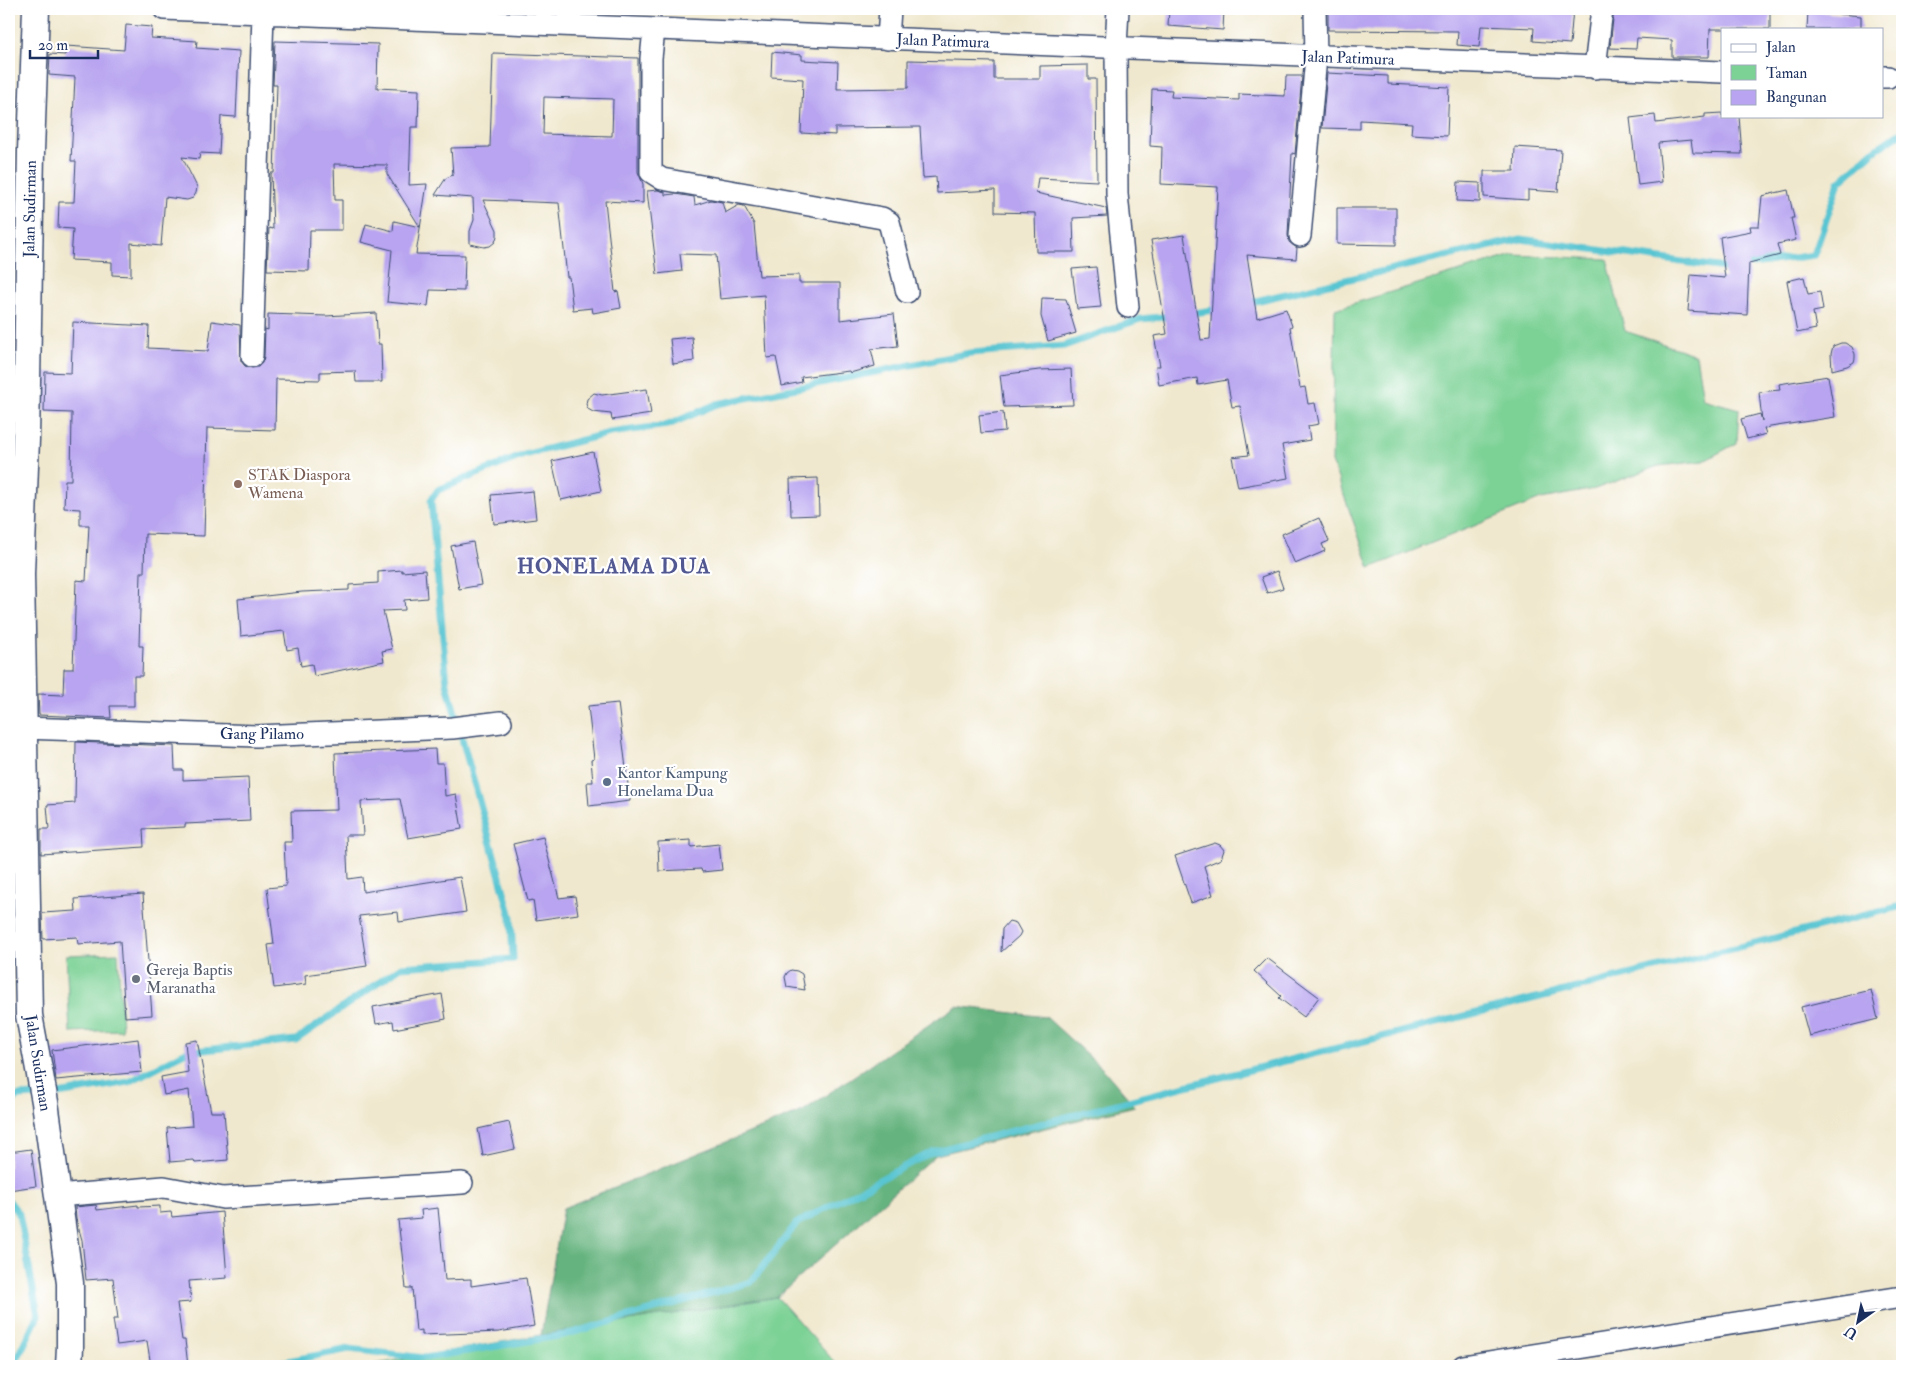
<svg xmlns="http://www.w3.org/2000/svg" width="1911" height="1375" font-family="'IM FELL Double Pica',serif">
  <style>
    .green { fill: #7cd195; stroke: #4c807a }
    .forest { fill: #65b37e; stroke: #40716e }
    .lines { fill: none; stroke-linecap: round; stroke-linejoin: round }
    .stream { stroke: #59c5d2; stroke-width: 7 }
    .building { fill: #b8a4f0; fill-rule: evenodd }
    .minor-casing { stroke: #3b4b6f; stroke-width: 24 }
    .tertiary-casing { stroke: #3b4b6f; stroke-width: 29 }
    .minor { stroke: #fff; stroke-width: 21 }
    .tertiary { stroke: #fff; stroke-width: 26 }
    .education-dot { fill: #8d6e63; stroke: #fff; stroke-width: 2 }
    .service-dot { fill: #5c6f8a; stroke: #fff; stroke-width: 2 }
    .worship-dot { fill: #6b7280; stroke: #fff; stroke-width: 2 }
    .labels { text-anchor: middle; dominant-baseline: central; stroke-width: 4.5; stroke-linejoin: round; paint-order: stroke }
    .street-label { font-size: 16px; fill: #1b2f5e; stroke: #fff }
    .education-label { font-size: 16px; fill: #785e54; stroke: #fff; text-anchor: start }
    .service-label { font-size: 16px; fill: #4e5e75; stroke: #fff; text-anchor: start }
    .worship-label { font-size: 16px; fill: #5b616d; stroke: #fff; text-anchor: start }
    .district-label { font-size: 21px; font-weight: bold; letter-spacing: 1px; fill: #525891; stroke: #fff }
  </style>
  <rect width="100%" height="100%" fill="#fff"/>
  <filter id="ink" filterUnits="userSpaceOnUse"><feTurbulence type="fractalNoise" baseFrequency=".02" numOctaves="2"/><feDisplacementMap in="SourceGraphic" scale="10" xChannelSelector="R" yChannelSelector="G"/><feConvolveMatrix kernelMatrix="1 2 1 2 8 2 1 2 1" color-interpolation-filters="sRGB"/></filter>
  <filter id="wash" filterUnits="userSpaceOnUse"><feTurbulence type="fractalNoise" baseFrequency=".0096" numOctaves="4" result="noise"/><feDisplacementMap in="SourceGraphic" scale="20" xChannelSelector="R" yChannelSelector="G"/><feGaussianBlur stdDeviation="1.12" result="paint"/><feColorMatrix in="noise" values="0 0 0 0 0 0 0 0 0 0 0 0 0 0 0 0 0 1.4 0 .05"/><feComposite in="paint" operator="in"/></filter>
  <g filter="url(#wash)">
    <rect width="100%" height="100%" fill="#f0e8ce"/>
    <!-- green -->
    <path class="green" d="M 1513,255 L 1607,259 L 1625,331 L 1696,355 L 1703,399 L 1739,409 L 1737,443 L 1704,461 L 1658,466 L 1595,489 L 1541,499 L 1370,568 L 1332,462 L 1335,309 Z
      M 118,953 L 122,1030 L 70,1032 L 66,955 Z
      M 777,1297 L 838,1366 L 365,1366 L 541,1335 Z"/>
    <!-- forest -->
    <path class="forest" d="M 956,1006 L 1046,1017 L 1104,1070 L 1135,1106 L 936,1155 L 777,1297 L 541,1335 L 563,1208 L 803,1111 Z"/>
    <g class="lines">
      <!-- stream -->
      <path class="stream" d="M 1247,303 L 1521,239 L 1725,268 L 1814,255 L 1839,182 L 1875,150 L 1902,132
        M 1188,314 L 1219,309
        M 9,1105 L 18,1096 L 58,1094 L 129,1082 L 186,1052 L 296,1040 L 401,967 L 513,959 L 511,917 L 447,684 L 431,500 L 438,490 L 524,455 L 610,433 L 668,425 L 717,404 L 970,353 L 1064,346 L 1140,319 L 1172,316
        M 9,1201 L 19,1214 L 38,1316 L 14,1366
        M 263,1366 L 349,1349 L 425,1358 L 564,1335 L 751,1282 L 797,1223 L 932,1152 L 1174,1089 L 1902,906"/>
    </g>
    <g id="blocks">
      <!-- building -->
      <path class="building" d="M 1169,9 L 1224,9 L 1223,30 L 1168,26 Z
        M 1328,9 L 1573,9 L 1570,44 L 1533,41 L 1534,28 L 1481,26 L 1479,47 L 1457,45 L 1458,31 L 1328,30 Z
        M 1614,9 L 1770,9 L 1770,29 L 1710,29 L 1709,57 L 1672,57 L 1672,40 L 1637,38 L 1636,49 L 1610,48 Z
        M 1808,11 L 1861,16 L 1861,29 L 1807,29 Z
        M 126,25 L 152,27 L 151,38 L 197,41 L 196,48 L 239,51 L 236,117 L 221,116 L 219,154 L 200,153 L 199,159 L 182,157 L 197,187 L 196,193 L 193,198 L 187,200 L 165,197 L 161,246 L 131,243 L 131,276 L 112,275 L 112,262 L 71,260 L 73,229 L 58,228 L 59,202 L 74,202 L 76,161 L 71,161 L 75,77 L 49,75 L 50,54 L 65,55 L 66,46 L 124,50 Z
        M 275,41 L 378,44 L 377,88 L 419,90 L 418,127 L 411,127 L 409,185 L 427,184 L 416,254 L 465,255 L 464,291 L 430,290 L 428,306 L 387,302 L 392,250 L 361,242 L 366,224 L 393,231 L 394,221 L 420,227 L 387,174 L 387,165 L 334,164 L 335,200 L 342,200 L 342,230 L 310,230 L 309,271 L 267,270 L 269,228 L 273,229 L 271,173 L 274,173 L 277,85 L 273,85 Z
        M 772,52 L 802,55 L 802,60 L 838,62 L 837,89 L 908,88 L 908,60 L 994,62 L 994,79 L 1040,79 L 1040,66 L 1088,65 L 1088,79 L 1096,79 L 1097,181 L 1038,178 L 1036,193 L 1106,208 L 1107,216 L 1073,218 L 1074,252 L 1036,252 L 1035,213 L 995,212 L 995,190 L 937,193 L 936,177 L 923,178 L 920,127 L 835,128 L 835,135 L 801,133 L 803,79 L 771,77 Z
        M 493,53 L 638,58 L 638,172 L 643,184 L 643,203 L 605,201 L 615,292 L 618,291 L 621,308 L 593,313 L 592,308 L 573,310 L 569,277 L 567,277 L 559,203 L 483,200 L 497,230 L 497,236 L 495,242 L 490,246 L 484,247 L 470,244 L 470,231 L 474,220 L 473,198 L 435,195 L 446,178 L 453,175 L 451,148 L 490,147 ZM 544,97 L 613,99 L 612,136 L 543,134 Z
        M 1327,73 L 1388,76 L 1388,84 L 1449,87 L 1447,136 L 1411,134 L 1412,123 L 1360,120 L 1360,129 L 1322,128 Z
        M 1286,76 L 1302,76 L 1295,154 L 1292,153 L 1288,235 L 1289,242 L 1297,248 L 1296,259 L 1247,255 L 1257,318 L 1286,309 L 1292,326 L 1290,327 L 1300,388 L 1305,387 L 1308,404 L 1315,403 L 1319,424 L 1308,426 L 1310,440 L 1282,445 L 1288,478 L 1238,487 L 1232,457 L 1249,455 L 1240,406 L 1232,407 L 1227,380 L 1198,385 L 1197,378 L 1159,385 L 1156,366 L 1160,366 L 1154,336 L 1167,334 L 1151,240 L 1184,235 L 1201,340 L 1210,339 L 1218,187 L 1161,184 L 1162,147 L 1150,146 L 1152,89 L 1172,90 L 1171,97 L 1239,100 L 1239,94 L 1285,96 Z
        M 1722,113 L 1722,116 L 1739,116 L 1742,154 L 1693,153 L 1691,140 L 1658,143 L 1662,182 L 1638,185 L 1630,118 L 1655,115 L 1656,123 L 1705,117 L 1705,114 Z
        M 1515,147 L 1561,150 L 1558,192 L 1528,190 L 1528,200 L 1484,197 L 1484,171 L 1514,171 Z
        M 1458,182 L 1480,183 L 1480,202 L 1457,201 Z
        M 658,190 L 665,192 L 665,195 L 675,194 L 694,197 L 695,205 L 711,200 L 722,202 L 725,213 L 739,205 L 744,206 L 754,224 L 759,276 L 799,275 L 799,283 L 840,283 L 840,320 L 894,314 L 898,346 L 871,349 L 875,366 L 850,373 L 849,371 L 801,377 L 802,382 L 782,386 L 776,357 L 767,358 L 764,295 L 720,299 L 716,255 L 680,254 L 682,271 L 657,274 L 647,191 Z
        M 1788,190 L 1794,218 L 1791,218 L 1796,240 L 1777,244 L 1780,255 L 1749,263 L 1747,315 L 1688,311 L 1691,275 L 1725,278 L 1720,237 L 1751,231 L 1750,226 L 1759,226 L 1762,196 Z
        M 1337,208 L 1396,208 L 1396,245 L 1337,244 Z
        M 1096,267 L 1101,307 L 1077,309 L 1072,269 Z
        M 1804,277 L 1808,294 L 1820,292 L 1823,310 L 1813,312 L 1816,329 L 1797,333 L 1787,281 Z
        M 1042,298 L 1066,299 L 1076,333 L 1048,341 L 1041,316 Z
        M 376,313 L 378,344 L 381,344 L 382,382 L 356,382 L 355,371 L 320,372 L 320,380 L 276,379 L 275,430 L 207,428 L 204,536 L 145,534 L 144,572 L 141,572 L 139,646 L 143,646 L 142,676 L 134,676 L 134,706 L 110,706 L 111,718 L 39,715 L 38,694 L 63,695 L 64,669 L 73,669 L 76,580 L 86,581 L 89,525 L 80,525 L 80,509 L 64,508 L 65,480 L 71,480 L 72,413 L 44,412 L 45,372 L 71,373 L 73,322 L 149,326 L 148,348 L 208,351 L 212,321 L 240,325 L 241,361 L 245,366 L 252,368 L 258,367 L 262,363 L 264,357 L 265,329 L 268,330 L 268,314 L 326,316 Z
        M 692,337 L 694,361 L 673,364 L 670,339 Z
        M 1841,343 L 1845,343 L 1852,347 L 1855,354 L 1855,358 L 1854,362 L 1847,366 L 1832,370 L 1831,354 L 1833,346 Z
        M 1071,369 L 1073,405 L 1004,407 L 1000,375 L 1039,370 Z
        M 1828,376 L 1835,417 L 1764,428 L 1766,434 L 1747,439 L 1741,419 L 1760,414 L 1762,421 L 1759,392 L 1780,390 L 1779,384 Z
        M 647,389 L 651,414 L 612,420 L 611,414 L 593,412 L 588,409 L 586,404 L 587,399 L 594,393 L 602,395 Z
        M 1003,412 L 1005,431 L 981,433 L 979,415 Z
        M 593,452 L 601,491 L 561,500 L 552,461 Z
        M 818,478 L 819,515 L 791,516 L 790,479 Z
        M 533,491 L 536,519 L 494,524 L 491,495 Z
        M 1319,518 L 1329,541 L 1322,544 L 1325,551 L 1295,564 L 1282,534 Z
        M 473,542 L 481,585 L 459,589 L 451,546 Z
        M 402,570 L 402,572 L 425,570 L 427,598 L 404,600 L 405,610 L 383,611 L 392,649 L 382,651 L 384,661 L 314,676 L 312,664 L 301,666 L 298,648 L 287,650 L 284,631 L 241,636 L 238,599 L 302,592 L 349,590 L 349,585 L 378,583 L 378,572 Z
        M 1277,571 L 1283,588 L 1267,593 L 1261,577 Z
        M 618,703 L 630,801 L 589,806 L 587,782 L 593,782 L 591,760 L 594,759 L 588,706 Z
        M 76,742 L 174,746 L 175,770 L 183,770 L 183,780 L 248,777 L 250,821 L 185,824 L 185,827 L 143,829 L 144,847 L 41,854 L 41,829 L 49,829 L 47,805 L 75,803 Z
        M 435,749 L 436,763 L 443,763 L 445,796 L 456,794 L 462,829 L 408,838 L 400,799 L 361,801 L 363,835 L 346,835 L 348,879 L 362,877 L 363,892 L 460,877 L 466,912 L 399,922 L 398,912 L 359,916 L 367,966 L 305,975 L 306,984 L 274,988 L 268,945 L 274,944 L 267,888 L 286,886 L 284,842 L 292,842 L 291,811 L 337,810 L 335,753 Z
        M 543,837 L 559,898 L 575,896 L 578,914 L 536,920 L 533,900 L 528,901 L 513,844 Z
        M 691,840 L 691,847 L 719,844 L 722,870 L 702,872 L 701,869 L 659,871 L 658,842 Z
        M 1215,843 L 1220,845 L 1224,850 L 1221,859 L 1204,866 L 1213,895 L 1191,903 L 1175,856 Z
        M 143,894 L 152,1015 L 125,1017 L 120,941 L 78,944 L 77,937 L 43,939 L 42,913 L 76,911 L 75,899 Z
        M 1009,921 L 1016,923 L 1021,932 L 1019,936 L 1001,952 L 1002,929 Z
        M 1267,958 L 1319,997 L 1304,1017 L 1279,998 L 1281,996 L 1254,971 Z
        M 791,970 L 797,971 L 802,974 L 805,990 L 787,987 L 785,977 L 787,973 Z
        M 1871,990 L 1878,1019 L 1809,1036 L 1801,1007 Z
        M 442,994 L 446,1019 L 394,1029 L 393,1021 L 376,1024 L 373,1007 Z
        M 138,1039 L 142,1072 L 56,1080 L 52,1050 Z
        M 197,1040 L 211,1112 L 224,1112 L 228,1160 L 195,1163 L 194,1160 L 170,1162 L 167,1128 L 192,1126 L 189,1090 L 164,1095 L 161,1077 L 188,1072 L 185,1042 Z
        M 509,1122 L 515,1149 L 483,1156 L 478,1129 Z
        M 31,1149 L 36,1186 L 9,1190 L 9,1152 Z
        M 96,1205 L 97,1210 L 138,1205 L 138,1207 L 160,1206 L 160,1213 L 171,1212 L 172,1217 L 222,1212 L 227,1278 L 189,1281 L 191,1302 L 177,1303 L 182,1340 L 185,1340 L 188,1366 L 151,1366 L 147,1341 L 117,1345 L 113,1319 L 118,1319 L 113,1278 L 86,1280 L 82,1240 L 76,1219 L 75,1207 Z
        M 438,1208 L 445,1280 L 471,1279 L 471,1286 L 526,1278 L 534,1326 L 499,1332 L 422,1335 L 422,1330 L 416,1331 L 412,1288 L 406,1288 L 398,1220 L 422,1218 L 421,1210 Z"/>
    </g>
  </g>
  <g filter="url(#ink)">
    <use href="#blocks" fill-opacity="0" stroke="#3b4b6f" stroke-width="1"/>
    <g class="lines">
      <!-- minor casing -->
      <g class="minor-casing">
        <path id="minor" d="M 164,9 L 1722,72
          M 1118,9 L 1116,47 L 1117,194 L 1128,307
          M 654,30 L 651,58 L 651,172 L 662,179 L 882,218 L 889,222 L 907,292
          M 888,39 L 890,9
          M 1595,68 L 1602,9
          M 1882,77 L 1888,77
          M 1300,236 L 1316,57 L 1315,9
          M 252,356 L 263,13
          M 23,728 L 257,736 L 452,728 L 501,722
          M 57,1196 L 164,1187 L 223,1198 L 462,1183
          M 1463,1366 L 1902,1297"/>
      </g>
      <!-- tertiary casing -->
      <g class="tertiary-casing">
        <path id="tertiary" d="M 36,9 L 31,151 L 26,439 L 21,574 L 29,1015 L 45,1102 L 70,1283 L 70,1347 L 69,1366"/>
      </g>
      <!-- minor -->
      <use href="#minor" class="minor"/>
      <!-- tertiary -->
      <use href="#tertiary" class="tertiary"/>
    </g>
  </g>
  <!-- markers -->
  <circle class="education-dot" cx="238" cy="484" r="5"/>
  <circle class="service-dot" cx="607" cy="782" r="5"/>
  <circle class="worship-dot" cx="136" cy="979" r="5"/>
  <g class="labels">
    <!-- street labels -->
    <g class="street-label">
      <text transform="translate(943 41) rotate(2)">Jalan Patimura</text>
      <text transform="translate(1348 58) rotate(2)">Jalan Patimura</text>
      <text transform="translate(30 209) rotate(-89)">Jalan Sudirman</text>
      <text x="262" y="734">Gang Pilamo</text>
      <text transform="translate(38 1063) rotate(81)">Jalan Sudirman</text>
    </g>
    <!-- education labels -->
    <g class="education-label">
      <text x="248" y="475">STAK Diaspora<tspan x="248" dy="18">Wamena</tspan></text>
    </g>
    <!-- service labels -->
    <g class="service-label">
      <text x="617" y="773">Kantor Kampung<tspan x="617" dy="18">Honelama Dua</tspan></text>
    </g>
    <!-- worship labels -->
    <g class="worship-label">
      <text x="146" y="970">Gereja Baptis<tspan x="146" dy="18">Maranatha</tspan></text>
    </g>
    <!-- district labels -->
    <g class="district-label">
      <text x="614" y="566">HONELAMA DUA</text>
    </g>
  </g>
  <!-- margin -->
  <rect width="1911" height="1375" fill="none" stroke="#fff" stroke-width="30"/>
  <!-- legend -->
  <rect x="1721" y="28" width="162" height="90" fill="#ffffff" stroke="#a4acbf"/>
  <rect x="1731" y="44" width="25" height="8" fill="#ffffff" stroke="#a4acbf"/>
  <text x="1766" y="52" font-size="15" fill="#1b2f5e">Jalan</text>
  <rect x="1731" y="65" width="25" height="15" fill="#7cd195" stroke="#a4acbf"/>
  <text x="1766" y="78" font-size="15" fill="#1b2f5e">Taman</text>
  <rect x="1731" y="90" width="25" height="15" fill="#b8a4f0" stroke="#a4acbf"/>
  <text x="1766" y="102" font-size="15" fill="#1b2f5e">Bangunan</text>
  <!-- north arrow -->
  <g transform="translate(1858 1322) rotate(213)" stroke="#ffffff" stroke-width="4" paint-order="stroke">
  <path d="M0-4L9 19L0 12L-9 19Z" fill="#1b2f5e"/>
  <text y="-8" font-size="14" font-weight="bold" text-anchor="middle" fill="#1b2f5e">U</text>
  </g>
  <!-- scale -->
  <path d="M30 50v8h68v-8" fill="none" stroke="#1b2f5e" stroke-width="2.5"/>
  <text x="38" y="50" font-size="15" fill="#1b2f5e" stroke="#ffffff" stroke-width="4" paint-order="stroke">20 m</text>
</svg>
